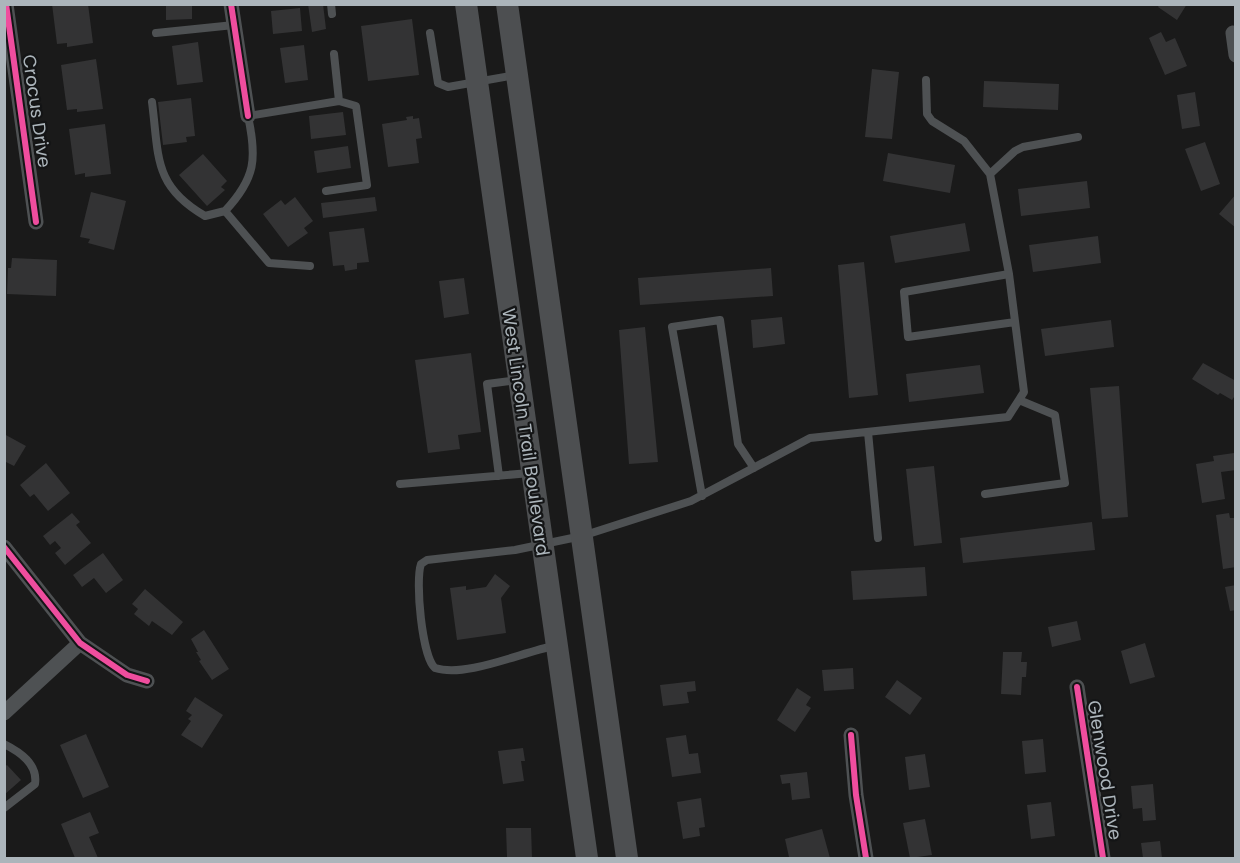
<svg xmlns="http://www.w3.org/2000/svg" width="1240" height="863" font-family="Poppins,sans-serif">
  <style>
    .building { fill: #333334 }
    .lines { fill: none; stroke-linecap: round; stroke-linejoin: round }
    .lane { stroke: #4e5153; stroke-width: 8 }
    .street { stroke: #4e5153; stroke-width: 15 }
    .secondary { stroke: #4d4f51; stroke-width: 22 }
    .cycleway-casing { stroke: #141516; stroke-width: 10 }
    .cycleway { stroke: #ef4d9e; stroke-width: 6 }
    .labels { text-anchor: middle; dominant-baseline: central; stroke-width: 4.5; stroke-linejoin: round; paint-order: stroke }
    .street-label { font-size: 18px; fill: #acb5bb; stroke: #141516 }
  </style>
  <rect width="100%" height="100%" fill="#1a1a1a"/>
  <!-- building -->
  <path class="building" d="M 52,4 L 88,4 L 93,43 L 67,47 L 67,43 L 57,44 Z
    M 166,4 L 192,4 L 192,19 L 166,20 Z
    M 308,4 L 323,4 L 326,29 L 312,32 Z
    M 1160,4 L 1187,4 L 1177,20 L 1158,7 Z
    M 300,8 L 302,31 L 273,34 L 271,11 Z
    M 412,19 L 419,75 L 368,81 L 361,26 Z
    M 1161,32 L 1166,42 L 1175,38 L 1187,66 L 1165,75 L 1149,38 Z
    M 198,42 L 203,82 L 177,85 L 172,46 Z
    M 304,45 L 308,80 L 285,83 L 280,48 Z
    M 96,59 L 103,109 L 77,112 L 77,109 L 67,110 L 61,65 Z
    M 872,69 L 899,72 L 892,139 L 865,137 Z
    M 984,81 L 1059,84 L 1058,110 L 983,107 Z
    M 1195,92 L 1200,126 L 1182,129 L 1177,95 Z
    M 191,98 L 195,136 L 186,137 L 187,142 L 163,145 L 158,102 Z
    M 343,112 L 346,135 L 311,139 L 309,116 Z
    M 413,116 L 413,119 L 419,118 L 422,138 L 416,139 L 419,163 L 388,167 L 382,124 L 407,120 L 406,117 Z
    M 105,124 L 111,174 L 85,177 L 85,173 L 75,175 L 69,129 Z
    M 1205,142 L 1220,184 L 1201,191 L 1185,149 Z
    M 348,146 L 351,168 L 317,173 L 314,151 Z
    M 888,153 L 955,165 L 950,193 L 883,181 Z
    M 203,154 L 227,181 L 221,187 L 225,190 L 207,206 L 179,175 Z
    M 1087,181 L 1090,208 L 1021,216 L 1018,189 Z
    M 91,192 L 126,201 L 114,250 L 88,243 L 90,239 L 80,237 Z
    M 1236,194 L 1236,228 L 1219,214 Z
    M 295,197 L 313,221 L 304,228 L 308,233 L 288,247 L 263,214 L 281,200 L 285,205 Z
    M 375,197 L 377,211 L 323,218 L 321,203 Z
    M 965,223 L 970,251 L 895,263 L 890,236 Z
    M 364,228 L 369,262 L 357,263 L 357,269 L 345,271 L 344,265 L 333,266 L 329,232 Z
    M 1098,236 L 1101,263 L 1033,272 L 1029,245 Z
    M 12,258 L 57,260 L 56,296 L 7,294 L 8,268 L 11,268 Z
    M 864,262 L 878,395 L 849,398 L 838,265 Z
    M 771,268 L 773,296 L 640,305 L 638,278 Z
    M 464,278 L 469,314 L 444,318 L 439,281 Z
    M 782,317 L 785,344 L 753,348 L 751,320 Z
    M 1111,320 L 1114,347 L 1045,356 L 1041,329 Z
    M 645,327 L 658,462 L 629,464 L 619,330 Z
    M 471,353 L 481,432 L 458,435 L 460,449 L 428,453 L 415,360 Z
    M 1203,363 L 1236,381 L 1236,394 L 1232,400 L 1220,393 L 1218,395 L 1192,379 Z
    M 980,365 L 984,393 L 909,402 L 906,374 Z
    M 1119,386 L 1128,517 L 1102,519 L 1090,388 Z
    M 4,434 L 26,446 L 14,466 L 4,461 Z
    M 1234,453 L 1236,470 L 1221,472 L 1225,499 L 1202,503 L 1196,464 L 1214,461 L 1213,456 Z
    M 46,463 L 70,493 L 48,511 L 34,494 L 30,497 L 20,485 Z
    M 934,466 L 942,543 L 914,546 L 906,469 Z
    M 72,513 L 80,522 L 76,525 L 91,543 L 65,565 L 55,553 L 61,548 L 55,541 L 50,545 L 43,536 Z
    M 1229,513 L 1230,518 L 1236,518 L 1236,567 L 1223,569 L 1216,515 Z
    M 1092,522 L 1095,550 L 963,563 L 960,538 Z
    M 103,553 L 123,580 L 106,593 L 94,578 L 82,587 L 73,575 Z
    M 925,567 L 927,596 L 853,600 L 851,571 Z
    M 495,574 L 510,586 L 501,598 L 506,633 L 457,640 L 450,588 L 466,586 L 466,590 L 486,587 Z
    M 1236,585 L 1236,610 L 1230,611 L 1225,587 Z
    M 145,589 L 183,622 L 172,635 L 152,621 L 149,626 L 134,614 L 138,609 L 132,604 Z
    M 1077,621 L 1081,640 L 1052,647 L 1048,627 Z
    M 204,630 L 229,669 L 212,680 L 199,661 L 201,660 L 196,652 L 198,652 L 191,639 Z
    M 1145,643 L 1155,677 L 1130,684 L 1121,651 Z
    M 1003,652 L 1022,652 L 1021,662 L 1027,662 L 1026,677 L 1022,677 L 1021,695 L 1001,694 Z
    M 853,668 L 854,689 L 824,691 L 822,670 Z
    M 897,680 L 922,698 L 910,715 L 885,697 Z
    M 695,681 L 696,691 L 687,692 L 689,703 L 663,706 L 660,685 Z
    M 797,688 L 811,697 L 806,705 L 811,708 L 795,732 L 777,720 Z
    M 195,697 L 223,715 L 202,748 L 181,735 L 191,721 L 188,719 L 192,715 L 186,711 Z
    M 86,734 L 109,787 L 83,798 L 60,745 Z
    M 686,735 L 689,754 L 698,753 L 701,773 L 672,777 L 666,738 Z
    M 1043,739 L 1046,772 L 1025,774 L 1022,741 Z
    M 523,748 L 525,761 L 521,761 L 524,781 L 503,784 L 498,751 Z
    M 925,754 L 930,787 L 909,790 L 905,757 Z
    M 7,765 L 21,780 L 4,795 L 4,767 Z
    M 807,772 L 810,798 L 792,800 L 790,783 L 782,784 L 780,775 Z
    M 1153,784 L 1156,820 L 1143,821 L 1142,808 L 1133,809 L 1131,786 Z
    M 701,798 L 705,827 L 699,828 L 700,836 L 683,839 L 677,802 Z
    M 1051,802 L 1055,836 L 1031,839 L 1027,805 Z
    M 90,812 L 99,833 L 89,837 L 98,858 L 75,858 L 61,824 Z
    M 925,819 L 932,855 L 910,858 L 903,823 Z
    M 506,828 L 531,828 L 532,858 L 507,857 Z
    M 822,829 L 830,858 L 789,857 L 785,839 Z
    M 1160,841 L 1162,858 L 1143,858 L 1141,843 Z"/>
  <g class="lines">
    <!-- lane -->
    <path class="lane" d="M 331,4 L 332,14
      M 156,33 L 234,25
      M 430,33 L 438,83 L 448,87 L 516,75
      M 152,102 C 159,156 153,186 205,216 L 225,211
      M 990,174 L 1015,151 L 1023,147 L 1078,137
      M 326,191 L 367,185 L 356,106 L 339,101
      M 310,266 L 269,263 L 225,211 C 256,178 257,158 248,116 L 339,101 L 334,54
      M 1009,274 L 904,292 L 908,337 L 1015,322
      M 868,432 L 878,538
      M 499,476 L 487,384 L 517,380
      M 400,484 L 530,473
      M 985,494 L 1065,483 L 1055,415 L 1019,400
      M 702,496 L 672,327 L 720,320 L 738,444 L 754,468
      M 554,646 C 522,652 466,678 435,668 C 422,657 415,581 421,564 L 427,560 L 515,550 L 582,536 L 691,501 L 810,438 L 1008,417 L 1024,392 L 1009,274 L 990,174 L 964,141 L 932,121 L 927,114 L 926,80
      M 4,744 C 20,752 38,764 35,784 L 4,808"/>
    <!-- street -->
    <path class="street" d="M 6,4 L 36,222
      M 231,4 L 248,116
      M 1233,33 L 1236,55
      M 4,547 L 80,643 L 127,675 L 147,681
      M 1077,687 L 1103,858
      M 4,713 L 80,643
      M 851,735 L 856,795 L 866,858"/>
    <!-- secondary -->
    <path class="secondary" d="M 466,4 L 587,858
      M 507,4 L 627,858"/>
    <!-- cycleway casing -->
    <g class="cycleway-casing">
      <path id="cycleway" d="M 6,4 L 36,222
        M 231,4 L 248,116
        M 4,547 L 80,643 L 127,675 L 147,681
        M 1077,687 L 1103,858
        M 851,735 L 856,795 L 866,858"/>
    </g>
    <!-- cycleway -->
    <use href="#cycleway" class="cycleway"/>
  </g>
  <g class="labels">
    <!-- street labels -->
    <g class="street-label">
      <text transform="translate(37 111) rotate(82)">Crocus Drive</text>
      <text transform="translate(526 432) rotate(82)">West Lincoln Trail Boulevard</text>
      <text transform="translate(1105 770) rotate(81)">Glenwood Drive</text>
    </g>
  </g>
  <!-- border -->
  <rect width="1240" height="863" fill="none" stroke="#acb5bb" stroke-width="12"/>
</svg>
